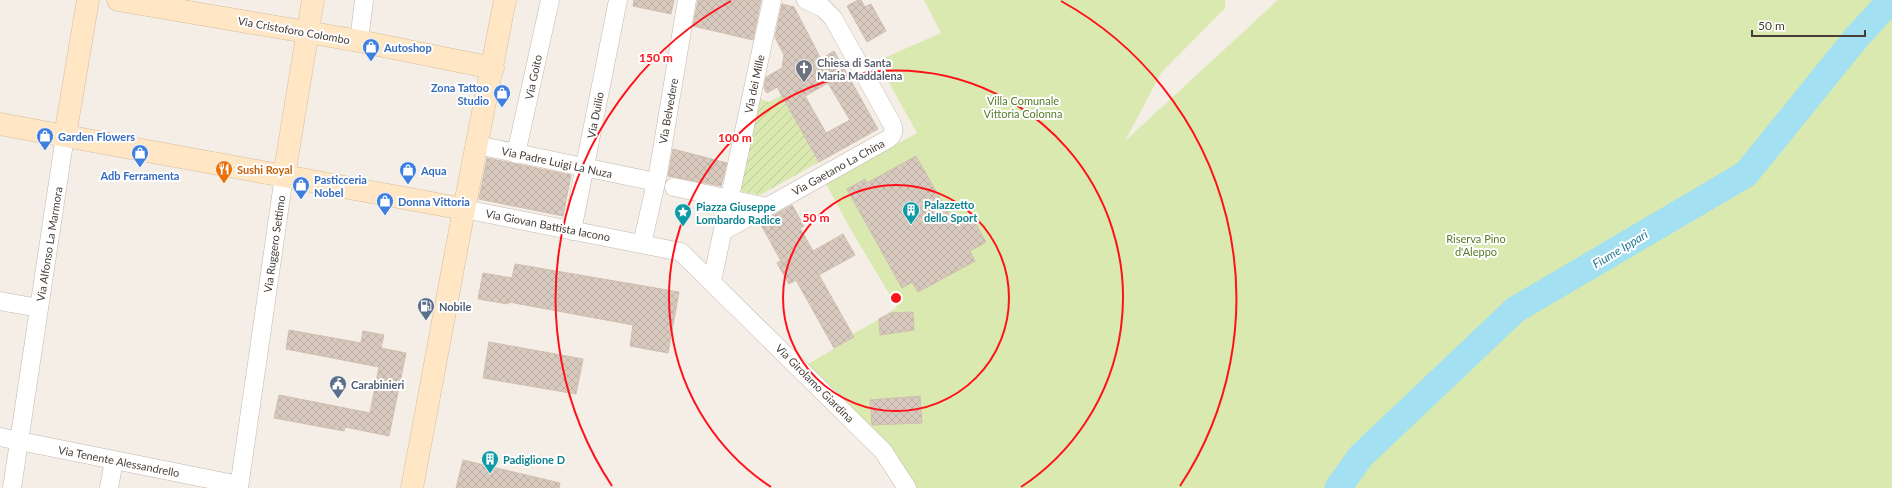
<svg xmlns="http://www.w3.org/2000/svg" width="1892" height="488" font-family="Lato,sans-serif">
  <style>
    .park { fill: #d9e9af }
    .garden { fill: url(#garden-furrows) }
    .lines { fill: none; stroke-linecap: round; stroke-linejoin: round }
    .river { stroke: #a2e0f2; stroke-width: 27 }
    .building { fill: url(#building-cross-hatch); stroke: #d1beaf; fill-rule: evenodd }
    .street-casing { stroke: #c3b7ac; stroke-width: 19 }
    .secondary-casing { stroke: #d8bc98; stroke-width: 23 }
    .street { stroke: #fff; stroke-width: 18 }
    .secondary { stroke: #ffe7c6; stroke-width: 22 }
    .ring { fill: none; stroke: #ff131a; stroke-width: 2 }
    .labels { text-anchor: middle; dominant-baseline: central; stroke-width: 4; stroke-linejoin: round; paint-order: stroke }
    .street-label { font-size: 11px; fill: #473d36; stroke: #fff }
    .shop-label { font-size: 11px; font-weight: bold; fill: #366cbe; stroke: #fff; text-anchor: start }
    .worship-label { font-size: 11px; font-weight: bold; fill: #5b616d; stroke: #fff; text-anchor: start }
    .park-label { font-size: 11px; fill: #567b27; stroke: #fff }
    .food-label { font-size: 11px; font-weight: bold; fill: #c56008; stroke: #fff; text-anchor: start }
    .culture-label { font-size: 11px; font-weight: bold; fill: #0d838f; stroke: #fff; text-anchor: start }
    .service-label { font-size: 11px; font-weight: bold; fill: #4e5e75; stroke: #fff; text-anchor: start }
    .water-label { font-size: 12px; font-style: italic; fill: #277b95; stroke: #fff }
    .centre { fill: #ff131a; stroke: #fff; stroke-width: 2 }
    .ring-label { font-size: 12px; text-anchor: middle; font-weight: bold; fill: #ff131a; stroke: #fff; stroke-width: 4; stroke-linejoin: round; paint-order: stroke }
  </style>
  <defs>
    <pattern id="garden-furrows" width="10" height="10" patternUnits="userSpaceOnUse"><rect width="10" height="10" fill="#d9e9af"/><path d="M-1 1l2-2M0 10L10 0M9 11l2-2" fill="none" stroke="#bcc997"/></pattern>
    <pattern id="building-cross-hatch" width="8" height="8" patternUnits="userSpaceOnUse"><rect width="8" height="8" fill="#d9cabf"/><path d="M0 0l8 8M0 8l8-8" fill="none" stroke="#bcaea5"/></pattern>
  </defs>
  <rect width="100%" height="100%" fill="#f4eee7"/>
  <!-- park -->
  <path class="park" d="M 924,0 L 1225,0 L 1225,8 L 1161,73 L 1125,141 L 1278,0 L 1892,0 L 1892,488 L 917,488 L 898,458 L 877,434 L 808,364 L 854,337 L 853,334 L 883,317 L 897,307 L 851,230 L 826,184 L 917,133 L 877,61 L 941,33 Z"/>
  <!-- garden -->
  <path class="garden" d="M 782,95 L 819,162 L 760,195 L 739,191 L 759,99 L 769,102 Z"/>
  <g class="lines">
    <!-- river -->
    <path class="river" d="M 1338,488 L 1361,456 L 1515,310 L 1746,174 L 1856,38 L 1891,0"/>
  </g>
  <!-- building -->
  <path class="building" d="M 634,0 L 674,0 L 671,14 L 633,6 Z
    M 698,0 L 761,0 L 753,40 L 693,26 Z
    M 858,0 L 861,0 L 865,7 L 871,4 L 886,31 L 867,42 L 847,6 Z
    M 782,4 L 794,7 L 821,59 L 834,51 L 878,129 L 819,162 L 777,87 L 767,93 L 764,88 L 766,77 L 782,68 L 784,55 L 775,37 ZM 828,83 L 850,120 L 826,133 L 805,96 Z
    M 673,149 L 727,163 L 721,186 L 668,176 Z
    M 916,156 L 954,223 L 970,214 L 986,242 L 970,251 L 975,261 L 918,292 L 912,282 L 902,288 L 847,189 L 865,179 L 867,183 Z
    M 487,158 L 571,175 L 563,216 L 479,199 Z
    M 792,205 L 804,226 L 800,228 L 813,251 L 843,234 L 855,255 L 819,275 L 854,337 L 834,348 L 796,280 L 789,284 L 777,263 L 781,261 L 760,223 Z
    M 515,264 L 679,292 L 668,353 L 630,346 L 633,325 L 509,302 L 508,304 L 478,299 L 483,273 L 512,278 Z
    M 913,312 L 914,330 L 880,335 L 879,319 L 890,313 Z
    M 289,330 L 361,343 L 363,331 L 384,335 L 381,348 L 406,353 L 389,436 L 345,427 L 344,431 L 274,418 L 279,395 L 370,413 L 379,367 L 286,349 Z
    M 489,342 L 583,359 L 576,394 L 483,378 Z
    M 920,396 L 922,423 L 872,425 L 870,400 Z
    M 463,460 L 560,483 L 559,488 L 456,488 Z"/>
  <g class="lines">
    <!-- street casing -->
    <g class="street-casing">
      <path id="street" d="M 359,41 L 364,0
        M 477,145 L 656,182
        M 516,154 L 550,0
        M 674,187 L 767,207 L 888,139 C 893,136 895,130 892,124 L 833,18 L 823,8 L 806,0
        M 464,209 L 681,252 L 883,451 L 907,488
        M 572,231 L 618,0
        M 723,231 L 767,207
        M 642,244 L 658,174 L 687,0
        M 712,281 L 772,0
        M 0,301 L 39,308
        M 0,437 L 239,485
        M 12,488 L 65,136
        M 109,488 L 114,460
        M 239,488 L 284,176"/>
    </g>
    <!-- secondary casing -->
    <g class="secondary-casing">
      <path id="secondary" d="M 118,0 L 359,41 L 493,68
        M 0,124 L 464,209
        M 65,136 L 88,0
        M 284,176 L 313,0
        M 412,488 L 464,209 L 505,0"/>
    </g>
    <!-- street -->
    <use href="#street" class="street"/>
    <!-- secondary -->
    <use href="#secondary" class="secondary"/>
  </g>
  <!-- distance rings -->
  <g class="ring">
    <circle cx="896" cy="298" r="113"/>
    <path d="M771 487A227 227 0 1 1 1021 487"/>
    <path d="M612 486A340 340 0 0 1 731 1M1061 1A340 340 0 0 1 1180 486"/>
  </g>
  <!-- icons -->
  <defs>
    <g id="shop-pin" transform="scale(0.9)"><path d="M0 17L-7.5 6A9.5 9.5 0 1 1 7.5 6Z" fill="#3f7fe0" stroke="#fff"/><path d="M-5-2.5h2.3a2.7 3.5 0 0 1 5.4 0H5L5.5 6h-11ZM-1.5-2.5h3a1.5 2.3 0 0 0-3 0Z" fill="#fff"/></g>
    <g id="church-pin" transform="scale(0.9)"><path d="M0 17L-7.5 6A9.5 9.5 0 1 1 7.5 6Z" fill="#6b7280" stroke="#fff"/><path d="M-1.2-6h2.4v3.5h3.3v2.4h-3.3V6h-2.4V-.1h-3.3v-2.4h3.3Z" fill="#fff"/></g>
    <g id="restaurant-pin" transform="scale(0.9)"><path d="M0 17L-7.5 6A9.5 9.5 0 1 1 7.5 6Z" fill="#e8710a" stroke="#fff"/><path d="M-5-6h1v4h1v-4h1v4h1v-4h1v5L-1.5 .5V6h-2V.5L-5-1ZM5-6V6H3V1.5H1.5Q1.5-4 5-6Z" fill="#fff"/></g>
    <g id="building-pin" transform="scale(0.9)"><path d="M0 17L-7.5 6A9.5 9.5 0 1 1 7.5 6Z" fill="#0f9aa8" stroke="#fff"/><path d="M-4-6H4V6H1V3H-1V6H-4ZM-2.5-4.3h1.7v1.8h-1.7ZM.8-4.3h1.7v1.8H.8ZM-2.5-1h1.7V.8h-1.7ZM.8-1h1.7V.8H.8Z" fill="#fff"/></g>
    <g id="sight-pin" transform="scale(0.9)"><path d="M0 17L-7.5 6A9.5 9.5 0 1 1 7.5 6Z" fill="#0f9aa8" stroke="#fff"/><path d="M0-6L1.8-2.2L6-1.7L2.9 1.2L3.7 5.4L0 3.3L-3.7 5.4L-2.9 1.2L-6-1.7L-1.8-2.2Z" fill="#fff"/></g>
    <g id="fuel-pin" transform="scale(0.9)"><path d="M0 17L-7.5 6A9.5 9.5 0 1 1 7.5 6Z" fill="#5c6f8a" stroke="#fff"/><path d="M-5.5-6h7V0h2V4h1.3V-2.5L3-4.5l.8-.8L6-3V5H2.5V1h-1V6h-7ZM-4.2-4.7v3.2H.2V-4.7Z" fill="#fff"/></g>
    <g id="civic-pin" transform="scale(0.9)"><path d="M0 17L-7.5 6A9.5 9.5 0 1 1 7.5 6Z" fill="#5c6f8a" stroke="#fff"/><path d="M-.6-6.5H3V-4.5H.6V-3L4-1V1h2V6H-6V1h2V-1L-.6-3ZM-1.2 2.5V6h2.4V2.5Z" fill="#fff"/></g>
  </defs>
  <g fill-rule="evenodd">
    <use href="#shop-pin" x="371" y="47"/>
    <use href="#church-pin" x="804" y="68"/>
    <use href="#shop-pin" x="502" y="93"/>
    <use href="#shop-pin" x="45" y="136"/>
    <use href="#shop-pin" x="140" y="153"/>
    <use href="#restaurant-pin" x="224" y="169"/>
    <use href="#shop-pin" x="408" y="170"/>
    <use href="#shop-pin" x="301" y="185"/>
    <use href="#shop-pin" x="385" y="201"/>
    <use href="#building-pin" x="911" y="210"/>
    <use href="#sight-pin" x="683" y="212"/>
    <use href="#fuel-pin" x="426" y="306"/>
    <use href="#civic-pin" x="338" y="384"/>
    <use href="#building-pin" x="490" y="459"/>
  </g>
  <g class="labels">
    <!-- street labels -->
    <g class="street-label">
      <text transform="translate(294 30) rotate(10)">Via Cristoforo Colombo</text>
      <text transform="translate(533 77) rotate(-78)">Via Goito</text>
      <text transform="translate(754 84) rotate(-78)">Via dei Mille</text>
      <text transform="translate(668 111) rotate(-80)">Via Belvedere</text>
      <text transform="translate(595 115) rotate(-79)">Via Duilio</text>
      <text transform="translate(557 162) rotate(12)">Via Padre Luigi La Nuza</text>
      <text transform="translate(838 167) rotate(-29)">Via Gaetano La China</text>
      <text transform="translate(548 225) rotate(11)">Via Giovan Battista Iacono</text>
      <text transform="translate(49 244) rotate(-81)">Via Alfonso La Marmora</text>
      <text transform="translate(274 244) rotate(-82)">Via Ruggero Settimo</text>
      <text transform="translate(815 383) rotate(45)">Via Girolamo Giardina</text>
      <text transform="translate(119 461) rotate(11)">Via Tenente Alessandrello</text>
    </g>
    <!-- shop labels -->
    <g class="shop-label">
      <text x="384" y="47">Autoshop</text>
      <text x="489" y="87" text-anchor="end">Zona Tattoo<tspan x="489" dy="13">Studio</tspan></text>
      <text x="58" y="136">Garden Flowers</text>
      <text x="421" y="170">Aqua</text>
      <text x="140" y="175" text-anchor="middle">Adb Ferramenta</text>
      <text x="314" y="179">Pasticceria<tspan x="314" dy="13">Nobel</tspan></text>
      <text x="398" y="201">Donna Vittoria</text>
    </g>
    <!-- worship labels -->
    <g class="worship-label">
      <text x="817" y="62">Chiesa di Santa<tspan x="817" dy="13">Maria Maddalena</tspan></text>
    </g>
    <!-- park labels -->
    <g class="park-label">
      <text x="1023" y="100">Villa Comunale<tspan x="1023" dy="13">Vittoria Colonna</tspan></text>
      <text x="1476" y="238">Riserva Pino<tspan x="1476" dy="13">d'Aleppo</tspan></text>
    </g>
    <!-- food labels -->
    <g class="food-label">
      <text x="237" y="169">Sushi Royal</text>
    </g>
    <!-- culture labels -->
    <g class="culture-label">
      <text x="924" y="204">Palazzetto<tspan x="924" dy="13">dello Sport</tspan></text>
      <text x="696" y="206">Piazza Giuseppe<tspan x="696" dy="13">Lombardo Radice</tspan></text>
      <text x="503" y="459">Padiglione D</text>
    </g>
    <!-- service labels -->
    <g class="service-label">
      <text x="439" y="306">Nobile</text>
      <text x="351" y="384">Carabinieri</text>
    </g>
    <!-- water labels -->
    <g class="water-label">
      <text transform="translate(1620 249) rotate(-31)">Fiume Ippari</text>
    </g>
  </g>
  <circle cx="896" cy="298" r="6" class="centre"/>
  <g class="ring-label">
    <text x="656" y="62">150 m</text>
    <text x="735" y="142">100 m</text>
    <text x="816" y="222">50 m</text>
  </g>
  <!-- scale -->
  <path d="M1752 30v6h113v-6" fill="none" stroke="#473d36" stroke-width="2"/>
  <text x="1758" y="30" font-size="12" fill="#473d36" stroke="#ffffff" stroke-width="3" paint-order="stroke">50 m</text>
</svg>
